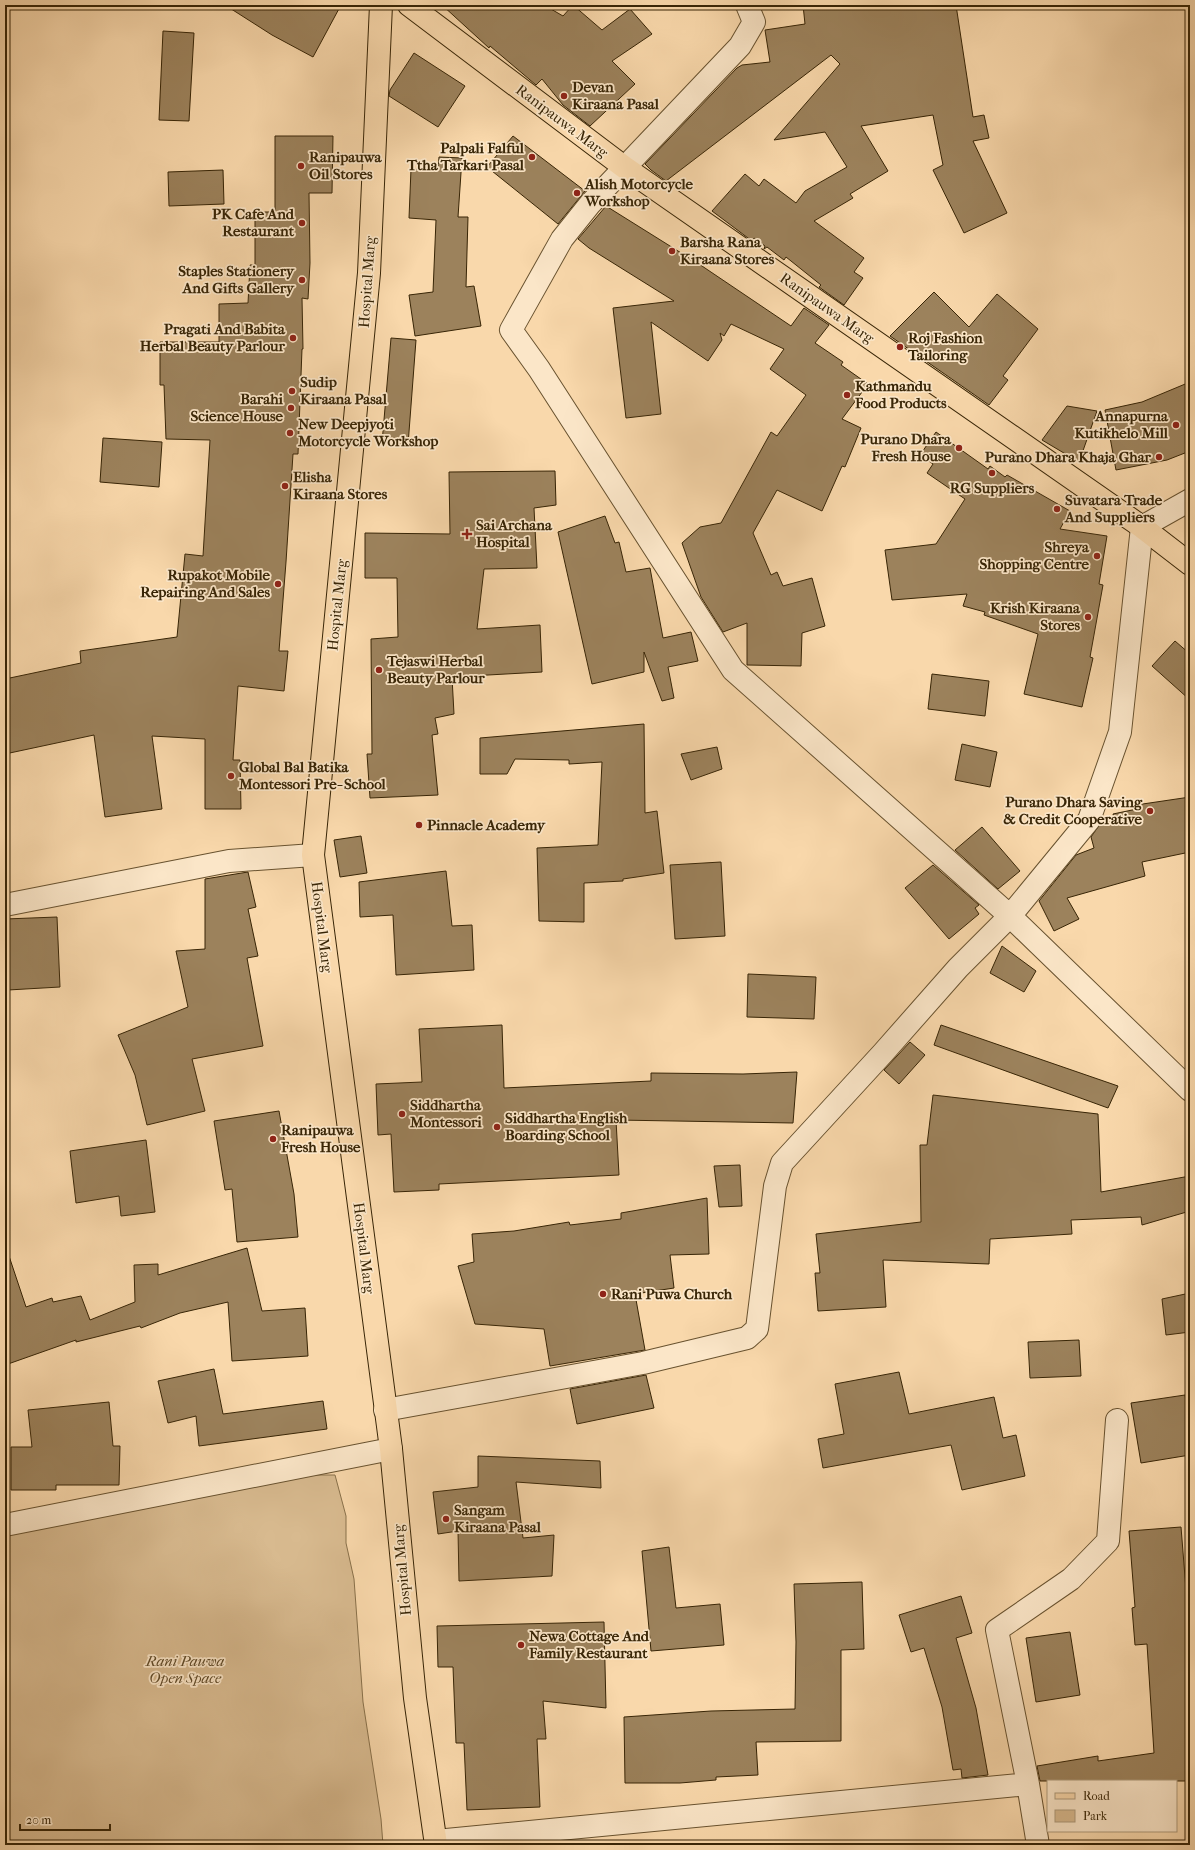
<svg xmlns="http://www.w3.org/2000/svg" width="1195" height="1850" font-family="'IM FELL French Canon',serif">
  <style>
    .green { fill: #d8ba8f; stroke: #88704a }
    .building { fill: #9c825c; stroke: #382506 }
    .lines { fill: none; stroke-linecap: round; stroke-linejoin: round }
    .minor-casing { stroke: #68522f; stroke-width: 24 }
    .primary-casing { stroke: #382506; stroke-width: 24 }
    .minor { stroke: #fbe6c8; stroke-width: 22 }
    .primary { stroke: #f9d8ab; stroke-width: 22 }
    .poi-dot { fill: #8f2418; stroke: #fbe6c8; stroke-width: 1.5 }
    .labels { text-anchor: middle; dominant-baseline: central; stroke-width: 3.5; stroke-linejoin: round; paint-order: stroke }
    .poi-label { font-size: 15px; font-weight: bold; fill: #382506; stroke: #fbe6c8; text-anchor: start }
    .street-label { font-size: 15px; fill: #382506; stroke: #fbe6c8 }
    .park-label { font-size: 15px; font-style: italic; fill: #604a28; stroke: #fbe6c8 }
  </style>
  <rect width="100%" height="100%" fill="#f9d8ab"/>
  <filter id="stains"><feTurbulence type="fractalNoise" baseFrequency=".005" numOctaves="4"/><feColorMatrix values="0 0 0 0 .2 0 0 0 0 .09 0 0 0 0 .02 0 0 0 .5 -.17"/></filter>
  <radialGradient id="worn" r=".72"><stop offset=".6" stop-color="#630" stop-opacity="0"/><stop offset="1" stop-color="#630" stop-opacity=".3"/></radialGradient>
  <!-- green -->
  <path class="green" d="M 278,1475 L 335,1475 L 346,1516 L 346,1543 L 354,1579 L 363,1702 L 381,1819 L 383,1845 L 5,1845 L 5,1525 Z"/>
  <!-- building -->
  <path class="building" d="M 225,5 L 341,5 L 313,57 L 272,35 Z
    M 442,5 L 544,5 L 563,16 L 573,5 L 602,30 L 630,9 L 652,34 L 612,61 L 635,84 L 590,126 L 563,105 L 542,79 L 536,85 L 490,46 L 489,48 Z
    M 803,5 L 956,5 L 973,117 L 984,115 L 989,138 L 973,141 L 1007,213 L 964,233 L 933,170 L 943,165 L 933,115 L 861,126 L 888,171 L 850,194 L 853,198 L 814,221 L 864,258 L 854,272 L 863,278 L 844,305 L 819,287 L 821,285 L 786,257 L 784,260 L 767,247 L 764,249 L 765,246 L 754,238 L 752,241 L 712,211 L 745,174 L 759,186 L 764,179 L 796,203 L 805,191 L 847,167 L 825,132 L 774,140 L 840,64 L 831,55 L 666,181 L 651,170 L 645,164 L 737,68 L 742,65 L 770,62 L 765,30 L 805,24 Z
    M 163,31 L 194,33 L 189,121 L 159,120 Z
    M 414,53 L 465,86 L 438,127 L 389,96 L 390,90 Z
    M 275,136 L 333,136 L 332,193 L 309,193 L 310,263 L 308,299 L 302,298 L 303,349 L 302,349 L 298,454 L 293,454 L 286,562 L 279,651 L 288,651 L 284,691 L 238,686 L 233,760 L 240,760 L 241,809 L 205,809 L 205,739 L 152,736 L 162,809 L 105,817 L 94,735 L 5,754 L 5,679 L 81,663 L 80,651 L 177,637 L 185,554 L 203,556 L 210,440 L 166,439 L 164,385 L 160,385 L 160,342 L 219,342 L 219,304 L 248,303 L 250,265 L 255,265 L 255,212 L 275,212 Z
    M 513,136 L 585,191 L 558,224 L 487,167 Z
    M 439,157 L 462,158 L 458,217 L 468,217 L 466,287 L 474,286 L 481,326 L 415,336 L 409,295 L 433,292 L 436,220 L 409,218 L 411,169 L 438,170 Z
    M 223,170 L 224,204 L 169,206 L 168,172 Z
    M 606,206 L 702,266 L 791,326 L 804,308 L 829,325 L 815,343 L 843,362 L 841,365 L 868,384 L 842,419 L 861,428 L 845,467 L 842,466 L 822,511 L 777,490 L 753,533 L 771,575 L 777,572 L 783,586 L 812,578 L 825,626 L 802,633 L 801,666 L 747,665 L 747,623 L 723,632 L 701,597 L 682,543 L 700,527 L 721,523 L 771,432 L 777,436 L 806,395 L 770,369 L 784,349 L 731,324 L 724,336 L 720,333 L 722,340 L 708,361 L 651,322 L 661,414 L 626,418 L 613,308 L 674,301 L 589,248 L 578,239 Z
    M 934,292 L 969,327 L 997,294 L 1038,329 L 1003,376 L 1008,380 L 989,405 L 890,336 Z
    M 391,338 L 416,340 L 408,445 L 382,443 Z
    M 1190,382 L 1190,451 L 1167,460 L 1116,470 L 1105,410 L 1142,402 Z
    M 1067,406 L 1097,411 L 1079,462 L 1042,440 Z
    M 936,432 L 988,469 L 990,466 L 1005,477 L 1007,475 L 1070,511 L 1060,529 L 1107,536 L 1099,584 L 1103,585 L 1090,657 L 1093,658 L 1082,707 L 1024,694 L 1038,634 L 984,615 L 985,612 L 963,606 L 967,594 L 892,600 L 885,550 L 936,544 L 965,499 L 927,473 L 933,464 L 920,455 Z
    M 103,438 L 162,442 L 159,487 L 100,482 Z
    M 555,471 L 556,505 L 534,508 L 537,568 L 484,569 L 477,629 L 540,625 L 542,672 L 452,677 L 454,714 L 435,718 L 438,734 L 432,735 L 438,795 L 370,798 L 367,754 L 372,754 L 371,639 L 398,637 L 397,578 L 365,578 L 365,533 L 450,534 L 449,472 Z
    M 605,516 L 615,543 L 619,542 L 626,572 L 650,568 L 663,638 L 691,632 L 698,661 L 668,667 L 674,698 L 662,701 L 644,652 L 644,672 L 592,684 L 558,532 Z
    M 1175,641 L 1190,654 L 1190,700 L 1152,666 Z
    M 932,674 L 989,681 L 985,716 L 928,709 Z
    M 644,724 L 645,813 L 657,811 L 664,873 L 623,879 L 623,881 L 584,883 L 584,922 L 539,921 L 537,848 L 598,845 L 602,762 L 569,764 L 569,760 L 515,759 L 507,774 L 480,774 L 480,738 Z
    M 962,744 L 997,752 L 990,787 L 955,780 Z
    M 717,747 L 722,769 L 691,780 L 681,754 Z
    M 1190,797 L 1190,852 L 1142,862 L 1145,876 L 1067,898 L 1079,919 L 1054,931 L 1039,901 L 1076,855 L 1094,848 L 1091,837 L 1102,821 L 1114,818 L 1113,814 L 1137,809 L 1136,805 Z
    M 982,827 L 1020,871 L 998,889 L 955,850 Z
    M 361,836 L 367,873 L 340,877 L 334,840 Z
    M 721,862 L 725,936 L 675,939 L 670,865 Z
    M 933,865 L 979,905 L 975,908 L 979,914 L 949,939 L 905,888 Z
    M 446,871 L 452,926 L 472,925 L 474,970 L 396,975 L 393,915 L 360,917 L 359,882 Z
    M 248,872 L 256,907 L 248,909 L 258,956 L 247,958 L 263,1046 L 192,1059 L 205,1111 L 147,1125 L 135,1075 L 118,1035 L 188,1007 L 176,951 L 205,949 L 205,879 Z
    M 57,917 L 60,987 L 8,990 L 5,919 Z
    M 1002,946 L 1036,971 L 1024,992 L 990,973 Z
    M 748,974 L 816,977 L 814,1019 L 747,1017 Z
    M 502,1025 L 504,1088 L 651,1081 L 651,1073 L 743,1074 L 797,1072 L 793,1123 L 616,1120 L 619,1175 L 439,1184 L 439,1190 L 394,1192 L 391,1134 L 378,1135 L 376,1084 L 422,1082 L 419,1029 Z
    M 941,1025 L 1118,1086 L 1108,1108 L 934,1045 Z
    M 910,1042 L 925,1055 L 899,1084 L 884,1070 Z
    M 933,1095 L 1098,1114 L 1101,1192 L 1190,1176 L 1190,1211 L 1142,1225 L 1141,1217 L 1071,1220 L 1072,1234 L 990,1239 L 989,1264 L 883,1260 L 886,1307 L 818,1311 L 815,1273 L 820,1273 L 816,1234 L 921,1222 L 920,1145 L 927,1145 Z
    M 279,1111 L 294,1194 L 298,1237 L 237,1242 L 232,1189 L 225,1190 L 214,1121 Z
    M 146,1140 L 155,1212 L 121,1216 L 119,1196 L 76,1203 L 70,1151 Z
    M 740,1165 L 742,1206 L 719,1207 L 714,1166 Z
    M 707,1198 L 709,1254 L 670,1255 L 674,1288 L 635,1294 L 645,1350 L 550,1366 L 544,1329 L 475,1324 L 458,1266 L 474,1262 L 472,1234 L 514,1231 L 569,1222 L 570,1225 L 621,1219 L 621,1213 Z
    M 247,1248 L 262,1311 L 305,1308 L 308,1356 L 232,1361 L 228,1302 L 180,1313 L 141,1328 L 140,1326 L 76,1342 L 76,1340 L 8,1364 L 7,1348 L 5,1348 L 5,1257 L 9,1256 L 26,1307 L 52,1298 L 53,1302 L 81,1296 L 90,1320 L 135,1302 L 134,1265 L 158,1264 L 158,1275 Z
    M 1190,1293 L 1190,1332 L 1166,1335 L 1162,1299 Z
    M 1079,1340 L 1081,1376 L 1030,1378 L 1028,1342 Z
    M 214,1369 L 223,1414 L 323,1401 L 327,1429 L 199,1446 L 196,1416 L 168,1423 L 158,1381 Z
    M 899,1372 L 909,1414 L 994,1397 L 1003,1438 L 1016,1435 L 1025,1476 L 962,1490 L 951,1445 L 823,1468 L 818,1439 L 844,1434 L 835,1384 Z
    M 646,1375 L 654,1408 L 577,1424 L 570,1389 Z
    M 1185,1395 L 1190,1427 L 1190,1455 L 1141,1463 L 1131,1403 Z
    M 109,1402 L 113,1446 L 120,1446 L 119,1485 L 56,1485 L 56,1490 L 11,1490 L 11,1447 L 32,1447 L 28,1410 Z
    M 478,1456 L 600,1461 L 601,1488 L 516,1482 L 523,1538 L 554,1535 L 552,1576 L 459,1581 L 458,1531 L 438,1534 L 433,1492 L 478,1487 Z
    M 1181,1527 L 1187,1602 L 1190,1602 L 1190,1640 L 1186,1640 L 1190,1695 L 1190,1781 L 1040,1781 L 1037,1766 L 1098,1756 L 1098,1761 L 1154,1753 L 1147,1644 L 1135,1645 L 1132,1608 L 1135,1607 L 1129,1531 Z
    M 669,1547 L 676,1608 L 720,1604 L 724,1645 L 651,1651 L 642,1551 Z
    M 862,1582 L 864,1649 L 841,1650 L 841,1741 L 756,1742 L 758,1775 L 716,1777 L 716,1780 L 680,1783 L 625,1783 L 624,1717 L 711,1711 L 795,1709 L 796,1642 L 794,1584 Z
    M 961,1596 L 972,1633 L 956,1638 L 976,1708 L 988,1775 L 962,1778 L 961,1769 L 953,1770 L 942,1707 L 924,1648 L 911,1652 L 899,1615 Z
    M 604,1622 L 606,1708 L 543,1701 L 546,1739 L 537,1739 L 540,1807 L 467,1810 L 464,1743 L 456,1743 L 453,1667 L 438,1667 L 437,1626 Z
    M 1070,1632 L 1080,1695 L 1036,1702 L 1026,1638 Z"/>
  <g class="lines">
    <!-- minor casing -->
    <g class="minor-casing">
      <path id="minor" d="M 747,5 L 754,22 L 740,46 L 590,204 L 562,239 L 511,330 L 539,369 L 733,670 L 1010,916 L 1190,1090
        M 5,905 L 229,861 L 313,855
        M 385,1410 L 643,1363 L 747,1338 L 757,1329 L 775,1186 L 782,1163 L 883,1053 L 958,968 L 1010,916 L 1089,820 L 1120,732 L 1142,527 L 1190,500
        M 5,1525 L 391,1449
        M 1028,1784 L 997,1630 L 1071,1579 L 1108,1541 L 1117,1420
        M 436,1841 L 1028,1784 L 1038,1845"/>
    </g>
    <!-- primary casing -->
    <g class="primary-casing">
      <path id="primary" d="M 381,5 L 369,273 L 313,855 L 391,1449 L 415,1698 L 436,1845
        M 409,5 L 624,167 L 1142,527 L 1190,564"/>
    </g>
    <!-- minor -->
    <use href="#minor" class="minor"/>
    <!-- primary -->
    <use href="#primary" class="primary"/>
  </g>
  <!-- markers -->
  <g class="poi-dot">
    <circle cx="564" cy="96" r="4"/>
    <circle cx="532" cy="157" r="4"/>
    <circle cx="301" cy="166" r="4"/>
    <circle cx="577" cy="193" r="4"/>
    <circle cx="302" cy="223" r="4"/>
    <circle cx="672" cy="251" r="4"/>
    <circle cx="302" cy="280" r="4"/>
    <circle cx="293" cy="338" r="4"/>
    <circle cx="900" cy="347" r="4"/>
    <circle cx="292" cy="391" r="4"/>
    <circle cx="847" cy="395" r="4"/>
    <circle cx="291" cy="408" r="4"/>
    <circle cx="1176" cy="425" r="4"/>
    <circle cx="290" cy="433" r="4"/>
    <circle cx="959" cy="448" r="4"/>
    <circle cx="1159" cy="457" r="4"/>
    <circle cx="992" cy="473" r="4"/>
    <circle cx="285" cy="486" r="4"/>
    <circle cx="1057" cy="509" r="4"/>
    <path d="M465 528h4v4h4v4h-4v4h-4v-4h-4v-4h4z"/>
    <circle cx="1097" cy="556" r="4"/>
    <circle cx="278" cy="584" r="4"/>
    <circle cx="1088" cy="617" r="4"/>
    <circle cx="379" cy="670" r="4"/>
    <circle cx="231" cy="776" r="4"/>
    <circle cx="1150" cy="811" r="4"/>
    <circle cx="419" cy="825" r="4"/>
    <circle cx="402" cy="1114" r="4"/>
    <circle cx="497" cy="1127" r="4"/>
    <circle cx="273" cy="1139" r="4"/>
    <circle cx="603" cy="1294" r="4"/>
    <circle cx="446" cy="1519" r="4"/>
    <circle cx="521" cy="1645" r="4"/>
  </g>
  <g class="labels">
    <!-- poi labels -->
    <g class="poi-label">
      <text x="572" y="87">Devan<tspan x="572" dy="17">Kiraana Pasal</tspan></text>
      <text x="524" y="148" text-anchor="end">Palpali Falful<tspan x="524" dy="17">Ttha Tarkari Pasal</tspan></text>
      <text x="309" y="157">Ranipauwa<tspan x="309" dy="17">Oil Stores</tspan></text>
      <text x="585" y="184">Alish Motorcycle<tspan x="585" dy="17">Workshop</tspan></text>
      <text x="294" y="214" text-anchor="end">PK Cafe And<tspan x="294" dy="17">Restaurant</tspan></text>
      <text x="680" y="242">Barsha Rana<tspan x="680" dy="17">Kiraana Stores</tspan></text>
      <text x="294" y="271" text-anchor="end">Staples Stationery<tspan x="294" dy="17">And Gifts Gallery</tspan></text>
      <text x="285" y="329" text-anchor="end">Pragati And Babita<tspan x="285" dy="17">Herbal Beauty Parlour</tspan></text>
      <text x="908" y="338">Roj Fashion<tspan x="908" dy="17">Tailoring</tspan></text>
      <text x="300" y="382">Sudip<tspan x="300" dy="17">Kiraana Pasal</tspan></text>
      <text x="855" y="386">Kathmandu<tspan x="855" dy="17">Food Products</tspan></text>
      <text x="283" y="399" text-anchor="end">Barahi<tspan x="283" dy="17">Science House</tspan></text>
      <text x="1168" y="416" text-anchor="end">Annapurna<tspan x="1168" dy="17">Kutikhelo Mill</tspan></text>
      <text x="298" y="424">New Deepjyoti<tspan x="298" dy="17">Motorcycle Workshop</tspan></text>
      <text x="951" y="439" text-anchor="end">Purano Dhara<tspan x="951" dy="17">Fresh House</tspan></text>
      <text x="1151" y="457" text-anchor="end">Purano Dhara Khaja Ghar</text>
      <text x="293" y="477">Elisha<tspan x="293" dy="17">Kiraana Stores</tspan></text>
      <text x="992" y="488" text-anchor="middle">RG Suppliers</text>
      <text x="1065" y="500">Suvatara Trade<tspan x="1065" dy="17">And Suppliers</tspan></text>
      <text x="476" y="525">Sai Archana<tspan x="476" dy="17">Hospital</tspan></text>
      <text x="1089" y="547" text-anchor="end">Shreya<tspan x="1089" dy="17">Shopping Centre</tspan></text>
      <text x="270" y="575" text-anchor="end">Rupakot Mobile<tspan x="270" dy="17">Repairing And Sales</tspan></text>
      <text x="1080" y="608" text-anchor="end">Krish Kiraana<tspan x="1080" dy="17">Stores</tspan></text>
      <text x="387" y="661">Tejaswi Herbal<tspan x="387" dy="17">Beauty Parlour</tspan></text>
      <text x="239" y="767">Global Bal Batika<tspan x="239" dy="17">Montessori Pre- School</tspan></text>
      <text x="1142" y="802" text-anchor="end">Purano Dhara Saving<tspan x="1142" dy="17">&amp; Credit Cooperative</tspan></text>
      <text x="427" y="825">Pinnacle Academy</text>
      <text x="410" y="1105">Siddhartha<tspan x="410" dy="17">Montessori</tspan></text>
      <text x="505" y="1118">Siddhartha English<tspan x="505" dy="17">Boarding School</tspan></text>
      <text x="281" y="1130">Ranipauwa<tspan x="281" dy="17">Fresh House</tspan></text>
      <text x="611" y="1294">Rani Puwa Church</text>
      <text x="454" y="1510">Sangam<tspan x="454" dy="17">Kiraana Pasal</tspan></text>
      <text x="529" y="1636">Newa Cottage And<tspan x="529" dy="17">Family Restaurant</tspan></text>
    </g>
    <!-- street labels -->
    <g class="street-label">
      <text transform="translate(562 121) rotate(37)">Ranipauwa Marg</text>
      <text transform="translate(367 282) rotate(-86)">Hospital Marg</text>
      <text transform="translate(827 308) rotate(35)">Ranipauwa Marg</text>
      <text transform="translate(337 605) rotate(-84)">Hospital Marg</text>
      <text transform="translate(322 927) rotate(83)">Hospital Marg</text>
      <text transform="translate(364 1248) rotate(83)">Hospital Marg</text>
      <text transform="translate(402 1570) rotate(-95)">Hospital Marg</text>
    </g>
    <!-- park labels -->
    <g class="park-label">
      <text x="185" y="1661">Rani Pauwa<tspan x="185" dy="17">Open Space</tspan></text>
    </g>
  </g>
  <!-- margin -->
  <rect width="1195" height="1850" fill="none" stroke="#f9d8ab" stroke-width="20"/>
  <rect x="6" y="6" width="1183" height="1838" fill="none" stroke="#382506" stroke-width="2"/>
  <rect x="10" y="10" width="1175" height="1830" fill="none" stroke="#382506"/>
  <!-- legend -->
  <rect x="1047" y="1780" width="130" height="52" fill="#fbe6c8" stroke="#ad997a"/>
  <rect x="1055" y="1793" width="20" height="6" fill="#f9d8ab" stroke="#ad997a"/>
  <text x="1083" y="1800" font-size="12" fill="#382506">Road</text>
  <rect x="1055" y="1810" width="20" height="12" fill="#d8ba8f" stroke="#ad997a"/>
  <text x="1083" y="1820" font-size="12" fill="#382506">Park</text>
  <!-- scale -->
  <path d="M20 1824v6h90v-6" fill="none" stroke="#382506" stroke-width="2"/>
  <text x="26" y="1824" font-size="12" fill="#382506" stroke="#fbe6c8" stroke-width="3" paint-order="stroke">20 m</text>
  <rect width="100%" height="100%" filter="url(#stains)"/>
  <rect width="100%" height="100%" fill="url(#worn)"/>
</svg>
